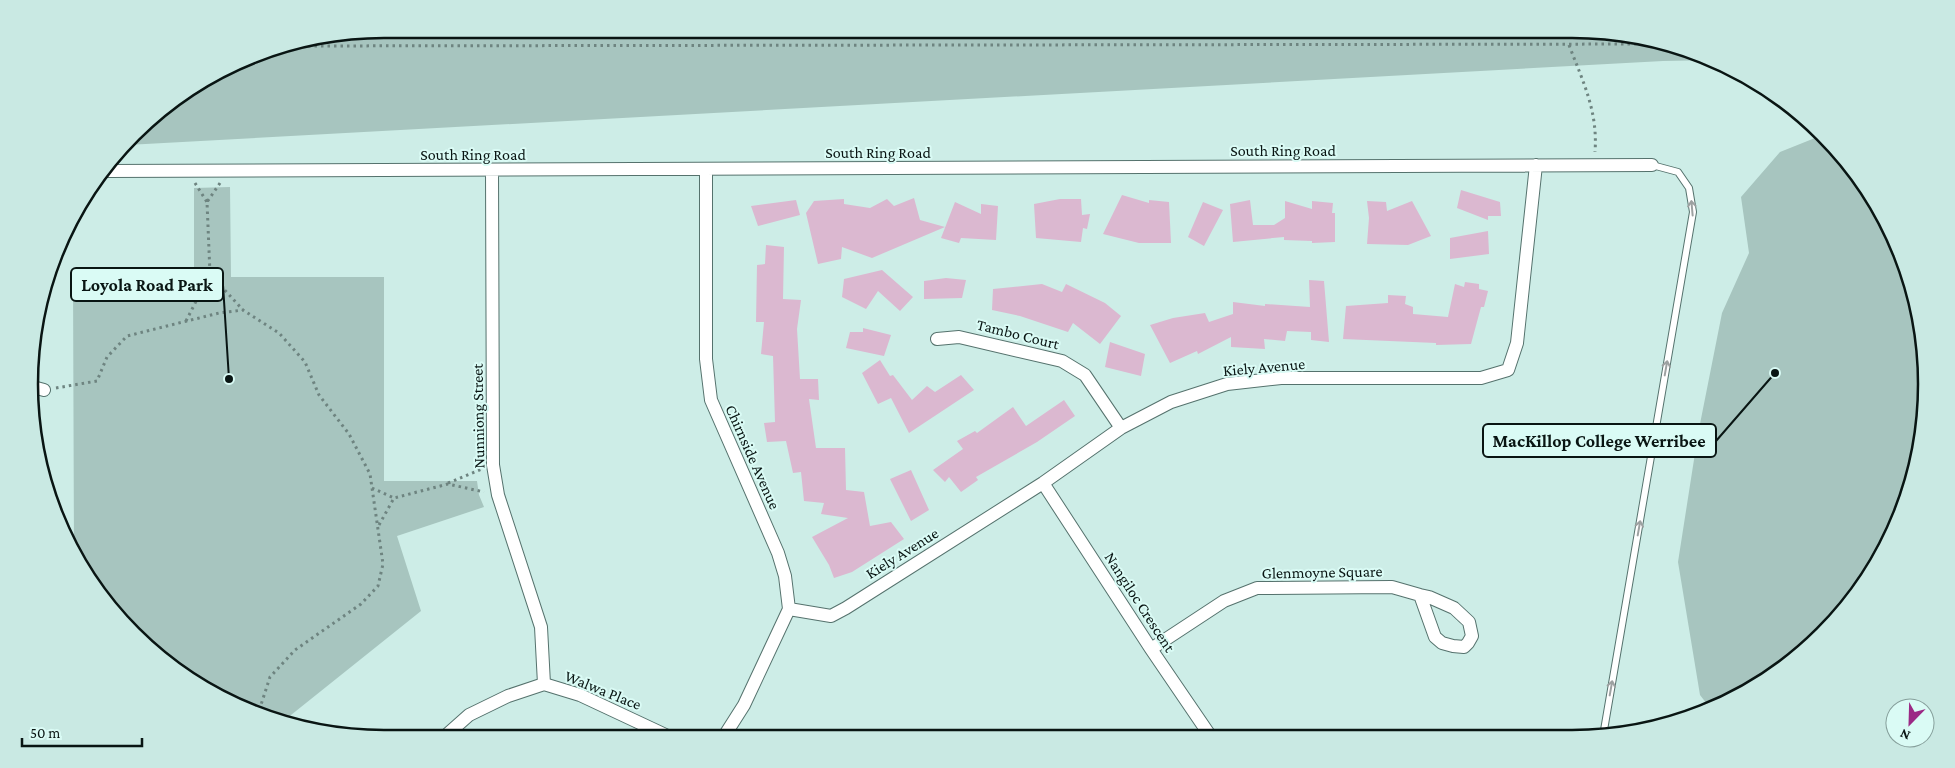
<svg xmlns="http://www.w3.org/2000/svg" width="1955" height="768" font-family="'Crimson Pro',serif">
  <style>
    .green { fill: #a7c5bf }
    .building { fill: #dbb8d0 }
    .lines { fill: none; stroke-linecap: round; stroke-linejoin: round }
    .service-casing { stroke: #55726d; stroke-width: 8 }
    .minor-casing { stroke: #55726d; stroke-width: 14 }
    .path { stroke: #6e8480; stroke-width: 3; stroke-dasharray: 2.5 4; stroke-linecap: butt }
    .service { stroke: #fff; stroke-width: 6 }
    .minor { stroke: #fff; stroke-width: 12 }
    .oneway { stroke: #9da1a1 }
    .labels { text-anchor: middle; dominant-baseline: central; stroke-width: 4; stroke-linejoin: round; paint-order: stroke }
    .street-label { font-size: 16px; fill: #091513; stroke: #dafbf5 }
    .rim { fill: none; stroke: #091513; stroke-width: 2.5 }
    .leader { fill: none; stroke: #091513; stroke-width: 2 }
    .callout-dot { fill: #091513; stroke: #dafbf5; stroke-width: 2 }
    .callout { fill: #dafbf5; stroke: #091513; stroke-width: 2 }
    .callout-label { font-size: 18px; text-anchor: middle; font-weight: bold; fill: #091513 }
  </style>
  <rect width="100%" height="100%" fill="#cdede7"/>
  <!-- green -->
  <path class="green" d="M 384,29 L 1571,29 L 1663,41 L 1715,60 L 1663,61 L 127,145 L 150,117 L 207,76 L 270,48 Z
    M 1816,129 L 1838,150 L 1879,207 L 1907,270 L 1923,338 L 1925,408 L 1914,476 L 1867,581 L 1805,651 L 1728,703 L 1710,708 L 1700,695 L 1678,562 L 1698,434 L 1722,313 L 1749,253 L 1741,197 L 1780,152 L 1815,138 Z
    M 230,187 L 231,277 L 384,277 L 384,481 L 477,481 L 479,495 L 484,507 L 397,536 L 421,611 L 281,723 L 225,702 L 168,666 L 88,581 L 74,554 L 73,277 L 194,278 L 194,188 Z"/>
  <!-- building -->
  <path class="building" d="M 1461,190 L 1500,202 L 1501,216 L 1488,216 L 1488,220 L 1457,208 Z
    M 1122,195 L 1149,203 L 1149,200 L 1169,202 L 1171,243 L 1139,243 L 1103,234 Z
    M 914,198 L 920,220 L 945,227 L 872,258 L 842,247 L 841,259 L 818,264 L 806,213 L 814,201 L 844,199 L 844,204 L 870,208 L 887,199 L 894,206 Z
    M 1060,199 L 1081,199 L 1082,215 L 1090,214 L 1087,229 L 1083,228 L 1081,242 L 1036,238 L 1034,204 Z
    M 796,200 L 800,215 L 758,226 L 751,206 Z
    M 1250,200 L 1253,225 L 1274,225 L 1285,218 L 1285,201 L 1312,209 L 1312,201 L 1333,203 L 1332,213 L 1335,213 L 1335,242 L 1312,243 L 1312,241 L 1284,240 L 1284,237 L 1233,242 L 1230,204 Z
    M 1367,201 L 1386,202 L 1387,211 L 1412,201 L 1431,236 L 1408,245 L 1367,244 L 1369,218 Z
    M 955,202 L 981,214 L 981,204 L 998,206 L 996,240 L 961,238 L 959,243 L 941,238 Z
    M 1203,202 L 1223,210 L 1204,246 L 1188,237 Z
    M 1488,231 L 1489,254 L 1450,259 L 1450,238 Z
    M 766,245 L 784,247 L 783,299 L 801,300 L 797,329 L 800,379 L 818,379 L 819,400 L 809,399 L 816,448 L 845,448 L 846,490 L 864,492 L 870,526 L 891,522 L 904,539 L 852,572 L 834,578 L 829,565 L 812,537 L 848,518 L 821,514 L 824,503 L 804,501 L 801,472 L 793,473 L 786,441 L 767,442 L 764,423 L 775,422 L 773,356 L 761,354 L 764,322 L 756,322 L 757,265 L 765,264 Z
    M 882,270 L 913,297 L 900,311 L 878,291 L 866,309 L 842,297 L 844,279 Z
    M 946,278 L 966,280 L 962,298 L 924,299 L 924,281 Z
    M 1309,280 L 1324,281 L 1329,342 L 1311,340 L 1311,332 L 1287,331 L 1285,341 L 1264,339 L 1265,349 L 1231,347 L 1231,337 L 1198,354 L 1197,351 L 1170,363 L 1150,325 L 1173,318 L 1205,313 L 1209,322 L 1233,314 L 1233,302 L 1265,306 L 1265,304 L 1310,307 Z
    M 1465,282 L 1479,284 L 1479,289 L 1488,291 L 1484,307 L 1481,307 L 1471,344 L 1436,345 L 1436,343 L 1343,339 L 1346,306 L 1388,303 L 1388,295 L 1406,296 L 1405,304 L 1413,307 L 1413,314 L 1448,317 L 1455,284 L 1464,287 Z
    M 1042,284 L 1062,292 L 1066,284 L 1105,303 L 1121,316 L 1100,344 L 1073,323 L 1068,332 L 1020,316 L 992,310 L 993,289 Z
    M 863,328 L 891,335 L 884,356 L 846,348 L 850,332 L 863,332 Z
    M 1110,342 L 1145,354 L 1141,376 L 1105,367 Z
    M 880,360 L 890,376 L 893,375 L 912,400 L 927,386 L 935,392 L 961,375 L 974,390 L 909,433 L 891,398 L 878,404 L 862,373 Z
    M 1064,400 L 1075,416 L 1037,442 L 976,477 L 978,480 L 961,492 L 949,477 L 945,482 L 933,470 L 963,449 L 957,441 L 975,431 L 977,433 L 1013,407 L 1026,426 Z
    M 911,470 L 929,510 L 911,521 L 890,479 Z"/>
  <g class="lines">
    <!-- service casing -->
    <g class="service-casing">
      <path id="service" d="M 1603,736 L 1693,212 L 1689,188 L 1678,172 L 1652,165"/>
    </g>
    <!-- minor casing -->
    <g class="minor-casing">
      <path id="minor" d="M 706,169 L 706,359 L 711,400 L 778,553 L 785,576 L 789,609 L 744,705 L 723,738
        M 492,170 L 493,465 L 498,495 L 541,627 L 544,684
        M 105,171 L 1652,165
        M 937,339 L 959,337 L 1062,361 L 1085,375 L 1121,428
        M 33,387 L 44,390
        M 1043,483 L 1151,649 L 1211,737
        M 789,609 L 831,616 L 846,608 L 1043,483 L 1121,428 L 1171,402 L 1227,384 L 1281,378 L 1481,378 L 1508,370 L 1517,343 L 1536,165
        M 1151,649 L 1224,601 L 1257,588 L 1392,587 L 1420,595 L 1429,597 L 1454,608 L 1469,622 L 1472,636 L 1468,643 L 1464,647 L 1453,646 L 1442,643 L 1435,637 L 1420,595
        M 442,739 L 469,715 L 508,696 L 544,684 L 580,695 L 674,739"/>
    </g>
    <!-- path -->
    <path class="path" d="M 1569,45 C 1583,82 1598,111 1595,152
      M 282,46 L 1671,44
      M 195,183 L 207,202
      M 220,183 L 207,202 L 210,274 L 243,310
      M 186,321 L 210,274
      M 56,388 L 97,381 L 107,357 L 127,336 L 219,313 L 243,310 L 279,333 L 305,362 L 319,395 L 349,434 L 370,474 L 383,564 L 378,586 L 361,604 L 295,650 L 270,677 L 258,714
      M 448,483 L 482,469
      M 372,488 L 394,498
      M 379,525 L 394,498 L 448,484 L 484,492"/>
    <!-- service -->
    <use href="#service" class="service"/>
    <!-- minor -->
    <use href="#minor" class="minor"/>
  </g>
  <!-- one-way arrows -->
  <defs><path id="oneway-shaft" d="M-6 0H5M1.5-3L5.5 0L1.5 3" fill="none" stroke-width="1.6" stroke-linecap="round" stroke-linejoin="round" transform="scale(1.25)"/></defs>
  <g class="oneway">
    <use href="#oneway-shaft" transform="translate(1692 208) rotate(-95)"/>
    <use href="#oneway-shaft" transform="translate(1666 368) rotate(-80)"/>
    <use href="#oneway-shaft" transform="translate(1639 528) rotate(-80)"/>
    <use href="#oneway-shaft" transform="translate(1611 688) rotate(-80)"/>
  </g>
  <g class="labels">
    <!-- street labels -->
    <g class="street-label">
      <text x="1283" y="150">South Ring Road</text>
      <text x="878" y="152">South Ring Road</text>
      <text x="473" y="154">South Ring Road</text>
      <text transform="translate(1018 334) rotate(14)">Tambo Court</text>
      <text transform="translate(1264 367) rotate(-5)">Kiely Avenue</text>
      <text transform="translate(478 416) rotate(-91)">Nunniong Street</text>
      <text transform="translate(753 457) rotate(66)">Chirnside Avenue</text>
      <text transform="translate(902 553) rotate(-32)">Kiely Avenue</text>
      <text transform="translate(1322 572) rotate(-1)">Glenmoyne Square</text>
      <text transform="translate(1140 602) rotate(57)">Nangiloc Crescent</text>
      <text transform="translate(603 690) rotate(22)">Walwa Place</text>
    </g>
  </g>
  <!-- crop -->
  <path d="M0 0H1955V768H0ZM384 38H1572A346 346 0 0 1 1918 384V384A346 346 0 0 1 1572 730H384A346 346 0 0 1 38 384V384A346 346 0 0 1 384 38Z" fill="#c9e9e3" fill-rule="evenodd"/>
  <path class="rim" d="M384 38H1572A346 346 0 0 1 1918 384V384A346 346 0 0 1 1572 730H384A346 346 0 0 1 38 384V384A346 346 0 0 1 384 38Z"/>
  <!-- callouts -->
  <path class="leader" d="M229 379L223 285M1775 373L1716 441"/>
  <g class="callout-dot">
    <circle cx="229" cy="379" r="5"/>
    <circle cx="1775" cy="373" r="5"/>
  </g>
  <g class="callout">
    <rect x="71" y="268" width="152" height="33" rx="5"/>
    <rect x="1483" y="424" width="233" height="33" rx="5"/>
  </g>
  <g class="callout-label">
    <text x="147" y="291">Loyola Road Park</text>
    <text x="1599" y="447">MacKillop College Werribee</text>
  </g>
  <!-- north arrow -->
  <g transform="translate(1910 723) rotate(203)"><circle r="24" fill="#dafbf5" stroke="#869f9b"/>
  <path d="M0-4L9 19L0 12L-9 19Z" fill="#9b2985"/>
  <text y="-8" font-size="14" font-weight="bold" text-anchor="middle" fill="#091513">N</text>
  </g>
  <!-- scale -->
  <path d="M22 738v8h120v-8" fill="none" stroke="#091513" stroke-width="2.5"/>
  <text x="30" y="738" font-size="15" fill="#091513" stroke="#dafbf5" stroke-width="4" paint-order="stroke">50 m</text>
</svg>
